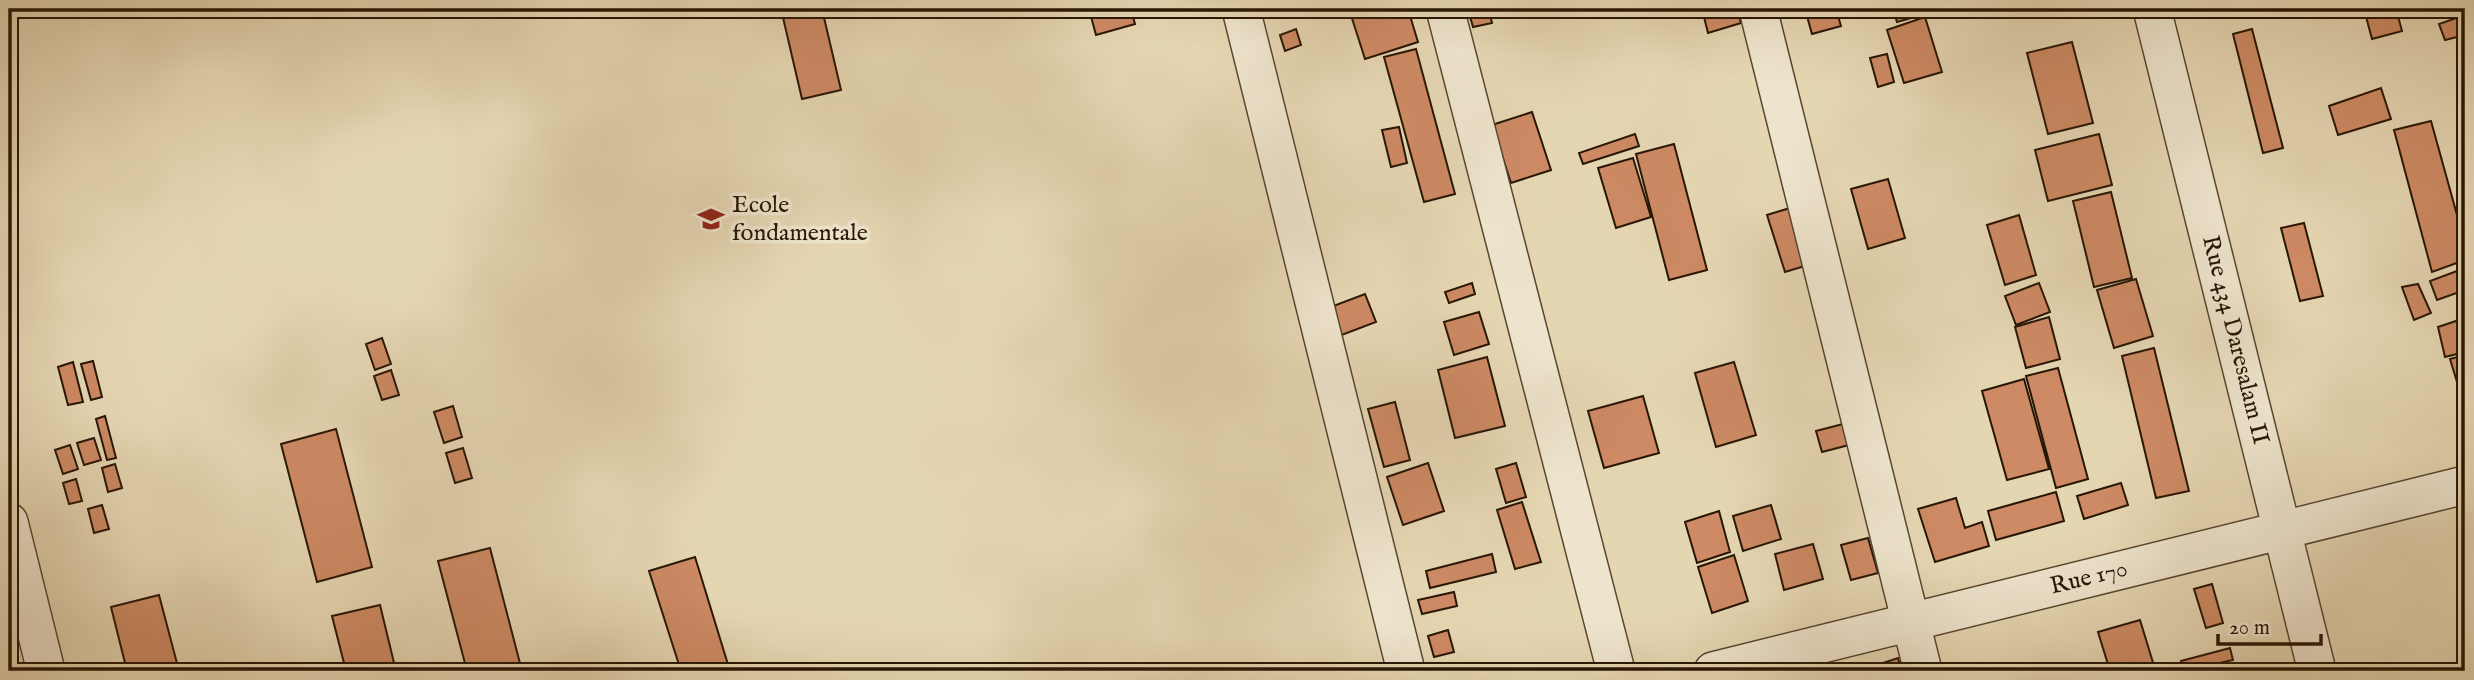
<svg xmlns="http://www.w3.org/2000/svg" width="2474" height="680" font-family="'IM FELL English',serif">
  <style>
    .building { fill: #cd8a64; stroke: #281605; stroke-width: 2 }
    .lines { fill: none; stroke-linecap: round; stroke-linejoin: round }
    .minor-casing { stroke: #574630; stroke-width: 40 }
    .minor { stroke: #eee4cd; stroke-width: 37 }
    .labels { text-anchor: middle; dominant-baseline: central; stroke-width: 7; stroke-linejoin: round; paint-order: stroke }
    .poi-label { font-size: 24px; fill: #281605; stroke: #eee4cd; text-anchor: start }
    .street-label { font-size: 24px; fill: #281605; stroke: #eee4cd }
  </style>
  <rect width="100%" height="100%" fill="#e5d6b2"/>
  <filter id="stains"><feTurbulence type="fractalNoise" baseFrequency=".00286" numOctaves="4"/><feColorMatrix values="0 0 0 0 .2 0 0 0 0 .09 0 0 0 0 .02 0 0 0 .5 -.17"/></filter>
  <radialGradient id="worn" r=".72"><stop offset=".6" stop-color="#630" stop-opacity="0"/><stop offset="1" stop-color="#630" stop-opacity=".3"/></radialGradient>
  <!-- building -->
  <path class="building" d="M 781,9 L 822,9 L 841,90 L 802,99 Z
    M 1089,9 L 1131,9 L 1135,24 L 1096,35 Z
    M 1349,9 L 1408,9 L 1418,42 L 1365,59 Z
    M 1468,9 L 1489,9 L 1492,23 L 1473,27 Z
    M 1702,9 L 1737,9 L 1741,23 L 1708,33 Z
    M 1805,9 L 1836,9 L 1841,26 L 1812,34 Z
    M 1893,9 L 1932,9 L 1933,12 L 1897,22 Z
    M 2364,9 L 2396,9 L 2402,31 L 2372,39 Z
    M 2465,15 L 2465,35 L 2445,40 L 2439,24 Z
    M 1925,17 L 1942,72 L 1904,83 L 1887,30 Z
    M 1296,29 L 1301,45 L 1285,51 L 1280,35 Z
    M 2252,29 L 2283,148 L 2263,153 L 2233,34 Z
    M 2072,42 L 2093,123 L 2048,134 L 2027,53 Z
    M 1416,49 L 1455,194 L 1424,202 L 1384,57 Z
    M 1887,54 L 1894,82 L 1878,87 L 1870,58 Z
    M 2381,88 L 2391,119 L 2338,135 L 2329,106 Z
    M 1532,112 L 1551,170 L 1511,183 L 1492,125 Z
    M 2431,121 L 2465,244 L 2465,260 L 2432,272 L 2394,130 Z
    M 1399,127 L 1407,163 L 1391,167 L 1382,130 Z
    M 1635,134 L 1639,146 L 1583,164 L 1579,153 Z
    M 2099,134 L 2112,185 L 2048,201 L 2035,150 Z
    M 1674,144 L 1707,270 L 1669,280 L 1636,154 Z
    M 1633,158 L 1651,217 L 1616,228 L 1598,168 Z
    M 1888,179 L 1905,238 L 1868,249 L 1851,189 Z
    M 2111,192 L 2132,278 L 2094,287 L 2073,201 Z
    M 1790,208 L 1808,265 L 1785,272 L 1767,215 Z
    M 2019,215 L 2036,275 L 2005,285 L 1987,225 Z
    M 2304,223 L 2323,296 L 2300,301 L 2281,228 Z
    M 2465,268 L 2465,290 L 2437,300 L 2430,281 Z
    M 2136,279 L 2153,336 L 2114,348 L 2097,290 Z
    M 1472,283 L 1475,294 L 1449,303 L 1445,292 Z
    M 2039,283 L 2050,312 L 2016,325 L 2005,296 Z
    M 2418,284 L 2431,313 L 2414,320 L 2402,287 Z
    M 1365,294 L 1376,322 L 1339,336 L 1328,308 Z
    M 1479,312 L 1489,344 L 1454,355 L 1444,322 Z
    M 2049,317 L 2060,359 L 2026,368 L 2015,327 Z
    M 2465,318 L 2465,352 L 2445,357 L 2438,327 Z
    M 382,338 L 391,364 L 375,370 L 366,344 Z
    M 2154,348 L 2189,491 L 2156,498 L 2122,356 Z
    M 2465,355 L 2465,393 L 2461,395 L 2450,359 Z
    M 1487,357 L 1505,426 L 1455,438 L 1438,370 Z
    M 93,361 L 102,397 L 91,400 L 81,364 Z
    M 73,362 L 83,402 L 68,405 L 58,367 Z
    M 1734,362 L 1756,435 L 1716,447 L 1695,373 Z
    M 2058,368 L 2088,479 L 2056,488 L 2026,376 Z
    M 391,370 L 399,395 L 382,400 L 374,376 Z
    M 2024,379 L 2049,469 L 2007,480 L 1982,391 Z
    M 1643,396 L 1659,453 L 1604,468 L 1588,411 Z
    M 1395,402 L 1410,460 L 1384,467 L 1368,409 Z
    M 453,406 L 462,437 L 444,443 L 434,412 Z
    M 105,416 L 116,458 L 107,460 L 96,419 Z
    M 1843,424 L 1849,445 L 1822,452 L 1816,431 Z
    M 336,429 L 372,567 L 317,582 L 281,444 Z
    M 94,438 L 101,460 L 84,465 L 77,443 Z
    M 70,445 L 78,469 L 63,474 L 55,450 Z
    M 463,448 L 472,478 L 455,483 L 446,453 Z
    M 1428,463 L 1444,511 L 1403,525 L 1387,477 Z
    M 1516,463 L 1526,497 L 1506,503 L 1496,469 Z
    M 115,464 L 122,488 L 108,492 L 102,468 Z
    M 76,479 L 82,501 L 69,504 L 63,483 Z
    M 2121,483 L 2128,505 L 2084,519 L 2077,496 Z
    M 2056,492 L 2064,521 L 1996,540 L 1988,511 Z
    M 1956,498 L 1965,528 L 1982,522 L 1989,546 L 1935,562 L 1918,509 Z
    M 1522,502 L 1541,562 L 1515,569 L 1497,510 Z
    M 102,505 L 109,529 L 94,533 L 88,509 Z
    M 1771,505 L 1781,539 L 1743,551 L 1733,516 Z
    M 1719,511 L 1730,552 L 1697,563 L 1685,522 Z
    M 1868,538 L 1878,573 L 1851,580 L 1841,545 Z
    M 1813,544 L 1823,579 L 1784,590 L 1775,554 Z
    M 490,548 L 522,671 L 467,671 L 438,561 Z
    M 1492,554 L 1496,572 L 1430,588 L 1426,571 Z
    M 1734,555 L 1748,601 L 1712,613 L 1698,567 Z
    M 695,557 L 730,671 L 681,671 L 649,571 Z
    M 2212,584 L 2223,623 L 2206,628 L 2194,589 Z
    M 1454,592 L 1457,606 L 1422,614 L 1418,600 Z
    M 159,595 L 179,671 L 127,671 L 111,607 Z
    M 380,605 L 396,671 L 346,671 L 332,616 Z
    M 2140,620 L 2155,669 L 2110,671 L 2098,632 Z
    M 1448,630 L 1454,652 L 1434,657 L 1428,636 Z
    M 2230,648 L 2233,660 L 2183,671 L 2181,661 Z
    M 1898,658 L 1902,671 L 1882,671 L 1880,664 Z"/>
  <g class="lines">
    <!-- minor casing -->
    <g class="minor-casing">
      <path id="minor" d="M 1241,9 L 1406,671
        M 1445,9 L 1616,671
        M 1758,9 L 1923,671
        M 2152,9 L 2317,671
        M 9,522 L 46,671
        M 1713,671 L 2465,485"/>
    </g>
    <!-- minor -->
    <use href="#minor" class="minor"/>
  </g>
  <!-- icons -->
  <defs>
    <g id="school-bare" transform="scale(2.1)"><path d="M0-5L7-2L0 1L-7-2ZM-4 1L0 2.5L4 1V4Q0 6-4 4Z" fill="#8f2418" stroke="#eee4cd" stroke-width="2.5" paint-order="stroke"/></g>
  </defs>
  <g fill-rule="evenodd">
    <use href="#school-bare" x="711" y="219"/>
  </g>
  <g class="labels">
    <!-- poi labels -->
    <g class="poi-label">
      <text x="732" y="205">Ecole<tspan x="732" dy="28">fondamentale</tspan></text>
    </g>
    <!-- street labels -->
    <g class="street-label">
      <text transform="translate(2235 340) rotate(76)">Rue 434 Daresalam II</text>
      <text transform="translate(2089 578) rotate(-14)">Rue 170</text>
    </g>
  </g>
  <!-- margin -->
  <rect width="2474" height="680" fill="none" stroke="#e5d6b2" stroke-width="35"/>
  <rect x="10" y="10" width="2453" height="659" fill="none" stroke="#281605" stroke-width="3.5"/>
  <rect x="18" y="18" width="2439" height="645" fill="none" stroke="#281605" stroke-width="2"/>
  <!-- scale -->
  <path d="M2218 634v10h103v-10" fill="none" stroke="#281605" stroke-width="3.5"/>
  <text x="2229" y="634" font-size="21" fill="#281605" stroke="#eee4cd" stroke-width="5" paint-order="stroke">20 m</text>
  <rect width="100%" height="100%" filter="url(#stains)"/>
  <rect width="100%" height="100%" fill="url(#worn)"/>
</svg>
